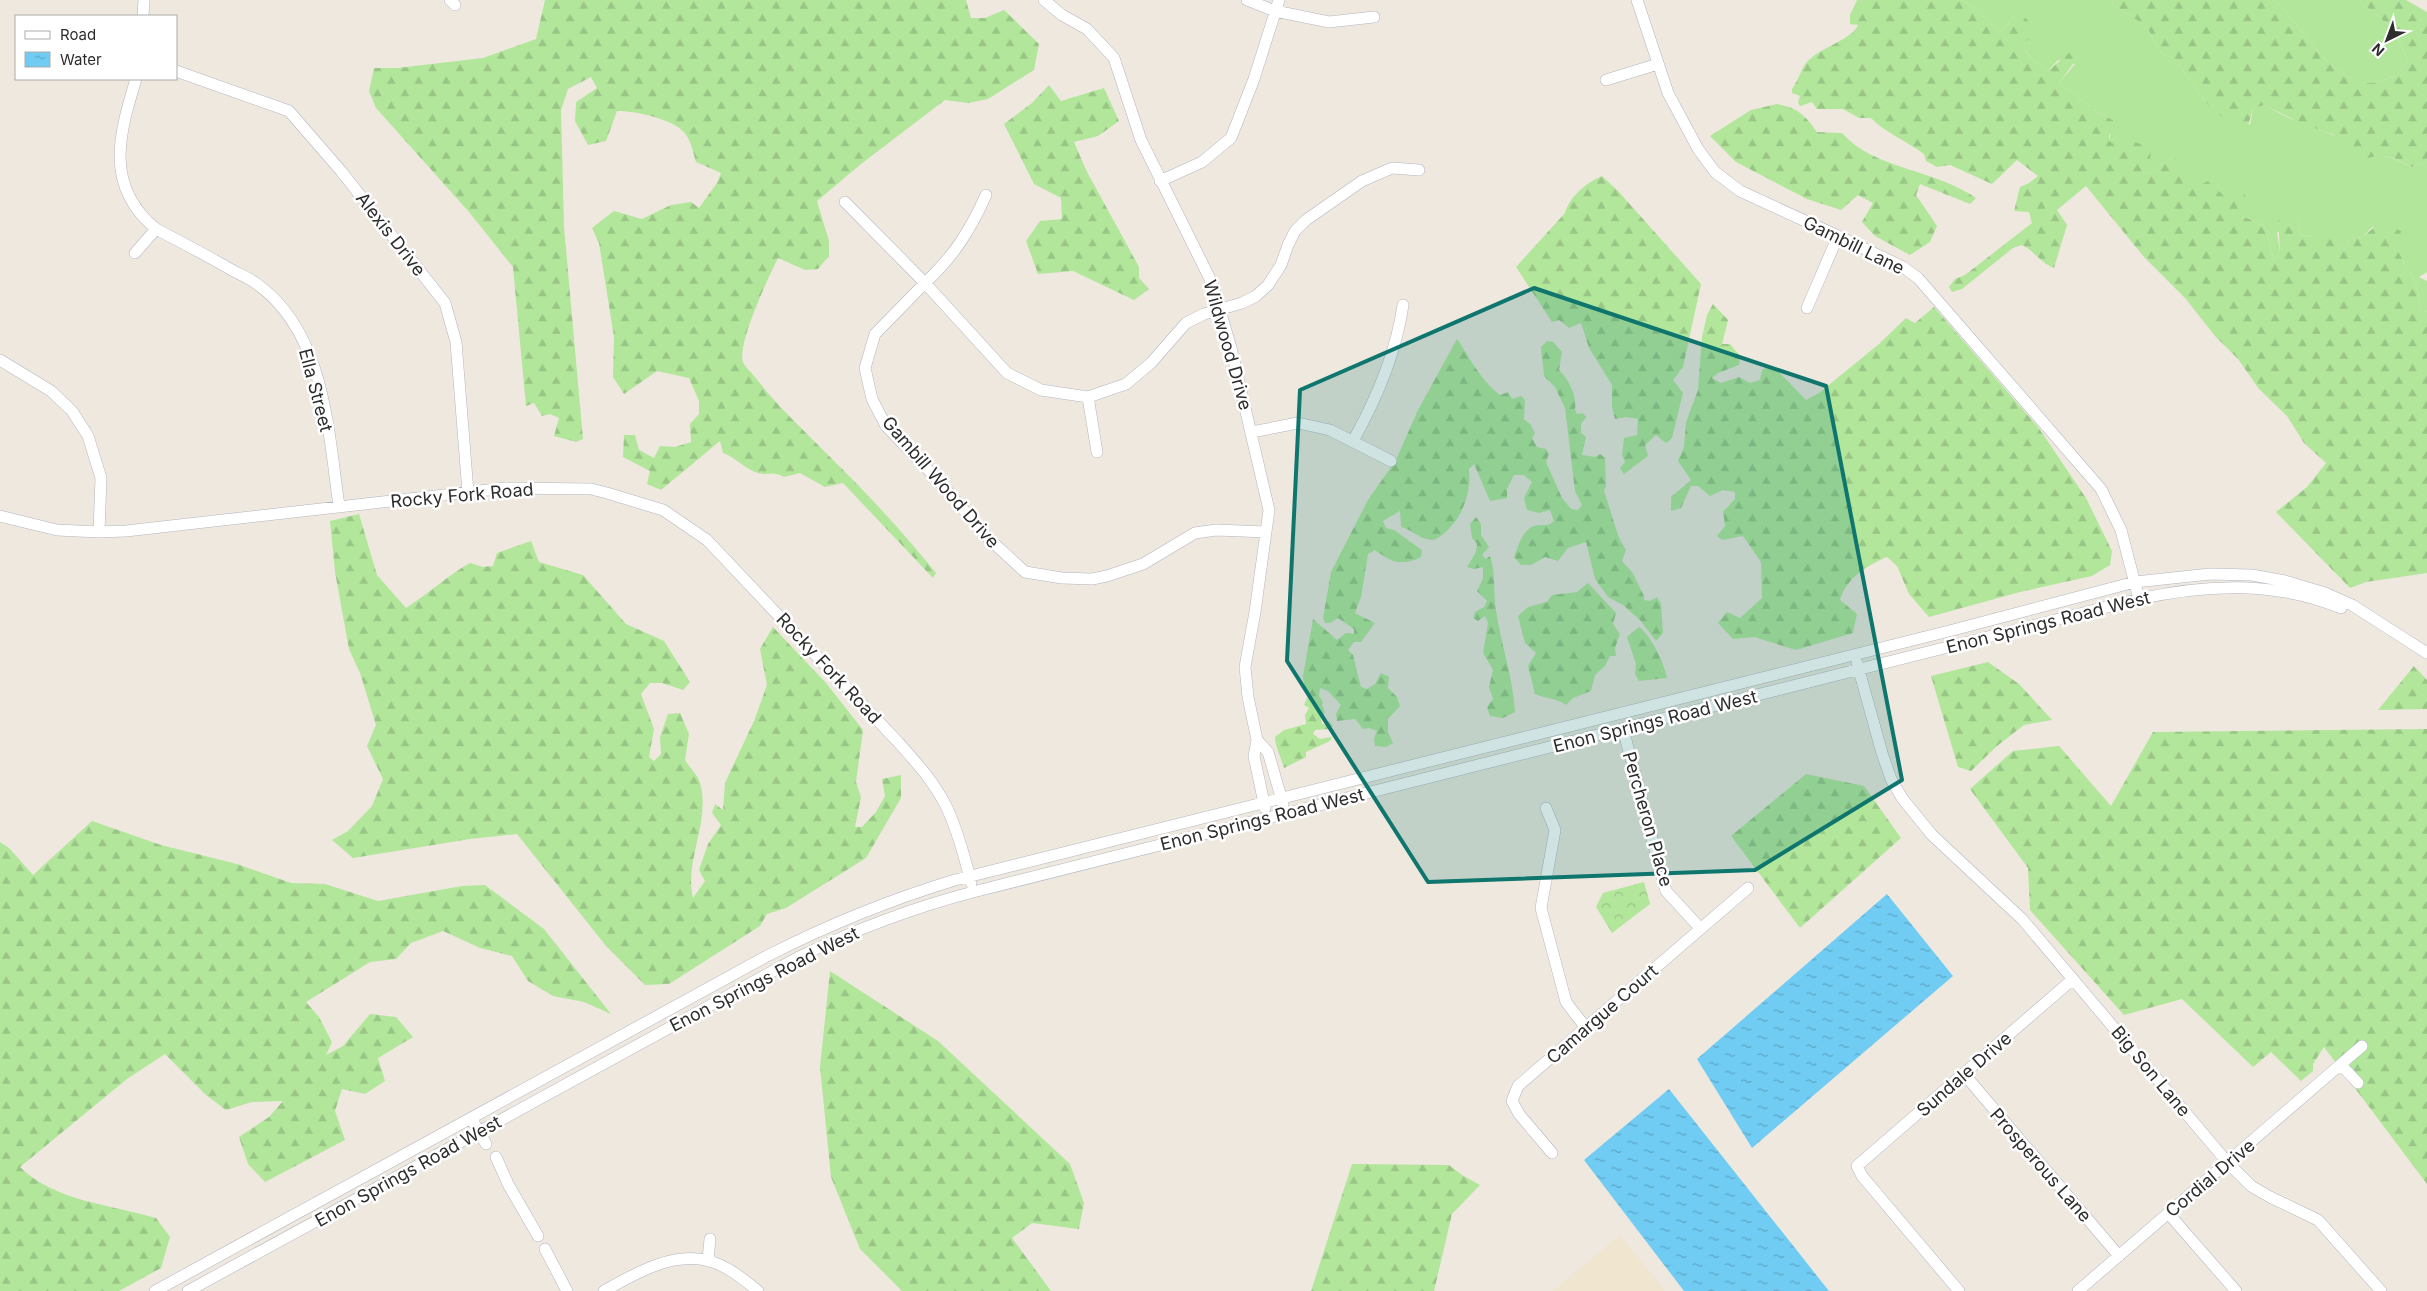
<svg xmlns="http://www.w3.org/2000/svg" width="2427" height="1291" font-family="Inter,sans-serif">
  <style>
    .education { fill: #f0e6cf }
    .grass { fill: #b2e69b }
    .forest { fill: url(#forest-firs) }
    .park { fill: url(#park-crowns) }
    .water { fill: url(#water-ripples) }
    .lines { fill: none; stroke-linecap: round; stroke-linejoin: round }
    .street-casing { stroke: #b3b5c1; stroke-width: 12 }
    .street { stroke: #fff; stroke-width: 11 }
    .marked { fill: #0f766e; fill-opacity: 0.2; stroke: #0f766e; stroke-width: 4; stroke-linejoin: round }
    .labels { text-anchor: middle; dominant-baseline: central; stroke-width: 5; stroke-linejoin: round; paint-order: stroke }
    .street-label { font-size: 18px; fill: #2d2d2d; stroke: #fff }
  </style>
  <defs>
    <pattern id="forest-firs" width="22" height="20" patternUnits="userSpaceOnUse" patternTransform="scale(1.25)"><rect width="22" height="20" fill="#b2e69b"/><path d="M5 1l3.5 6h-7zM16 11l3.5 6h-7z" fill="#99c686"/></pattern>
    <pattern id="park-crowns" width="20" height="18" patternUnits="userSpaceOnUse" patternTransform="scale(1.25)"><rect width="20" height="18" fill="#b2e69b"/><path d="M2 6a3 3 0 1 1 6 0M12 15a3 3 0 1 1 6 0" fill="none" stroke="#99c686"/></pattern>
    <pattern id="water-ripples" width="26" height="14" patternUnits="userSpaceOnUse" patternTransform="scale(1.25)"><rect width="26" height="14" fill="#70ccf3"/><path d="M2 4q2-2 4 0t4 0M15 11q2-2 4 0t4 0" fill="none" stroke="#5ca6c5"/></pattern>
  </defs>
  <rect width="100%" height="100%" fill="#efe8df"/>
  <!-- education -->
  <path class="education" d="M 1620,1235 L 1665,1291 L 1553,1291 Z"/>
  <!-- grass -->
  <path class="grass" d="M 1961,0 L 2112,0 L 2113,5 L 2140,22 L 2149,31 L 2163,55 L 2174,58 L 2207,104 L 2250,125 L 2253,109 L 2264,105 L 2289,118 L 2336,136 L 2344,150 L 2358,160 C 2382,153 2389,155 2411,167 L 2427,162 L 2427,272 L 2419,277 L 2427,281 L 2427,312 L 2420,306 L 2417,286 L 2398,251 L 2372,227 L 2363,237 L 2349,239 L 2345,249 L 2338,245 L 2338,233 L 2315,237 L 2300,235 L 2297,215 L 2277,233 L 2280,252 L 2274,261 L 2265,226 L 2240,215 L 2224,197 L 2190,190 L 2174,157 L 2147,174 L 2142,172 L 2109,141 L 2113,120 L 2099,113 L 2059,83 L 2075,64 L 2058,60 L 2048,71 C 2020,53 2022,43 2016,13 L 2005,28 L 1998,30 L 1972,6 Z
    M 2274,0 L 2358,0 L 2391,27 L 2408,59 L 2397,76 C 2388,78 2375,84 2367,83 C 2323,76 2304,26 2274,0 Z"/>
  <!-- forest -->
  <path class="forest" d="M 545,0 L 966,0 L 971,18 L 985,18 L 1004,10 L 1039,44 L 1034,70 L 988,99 L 968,103 L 945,100 L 861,164 L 817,201 L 829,241 L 829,256 L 818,269 L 805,270 L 778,258 C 769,276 737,344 743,362 C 745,367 752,373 755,377 C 777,406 803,429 828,455 C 866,492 903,532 936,573 L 933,578 L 843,483 L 825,487 L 800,473 L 784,477 C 772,470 768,476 758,473 C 745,469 735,457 723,453 L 720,441 L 661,490 L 647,484 L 650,471 L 623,457 L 624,435 L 635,435 L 639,450 L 654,458 L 660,446 L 675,447 L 691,442 L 690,424 L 699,414 L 699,401 L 689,378 L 657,371 L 624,394 L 613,377 L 614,337 L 599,243 L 592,228 L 614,211 L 642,219 L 671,205 L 691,202 L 699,208 L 717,183 L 721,173 L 696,162 C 693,152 691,140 684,132 C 670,118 635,111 617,111 L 606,141 L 588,145 L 575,121 L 576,102 L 597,88 L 591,77 L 568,89 L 561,110 L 564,227 L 583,439 L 576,442 L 554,436 L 559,418 L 550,414 L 542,416 L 534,403 L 526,406 L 513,267 L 469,212 L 376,108 L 369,91 L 374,68 L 397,68 L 483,58 L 536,39 Z
    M 1857,0 L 1961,0 L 1972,6 L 1998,30 L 2005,28 L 2016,13 C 2029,17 2031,24 2033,37 L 2023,43 C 2025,56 2038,64 2048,71 L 2071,51 L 2079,56 L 2059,83 L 2099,113 L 2113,120 L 2113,131 L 2109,135 L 2109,141 L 2116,145 L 2123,140 L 2138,143 L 2151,150 L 2150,160 L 2142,172 L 2147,174 L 2174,157 L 2188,168 L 2190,190 L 2208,181 L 2224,196 L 2240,189 L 2249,200 L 2240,215 L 2265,226 L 2274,261 L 2280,252 L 2278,220 L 2290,211 L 2297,215 L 2300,235 L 2315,237 L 2333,227 L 2338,233 L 2338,245 L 2345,249 L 2349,239 L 2363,237 L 2380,222 L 2401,231 L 2398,251 L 2417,286 L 2420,306 L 2427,312 L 2427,573 L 2366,582 L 2350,588 L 2276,512 L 2307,487 L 2326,463 L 2304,443 L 2287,416 L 2259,389 L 2238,359 L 2215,336 L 2185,298 L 2144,257 L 2086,186 L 2057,210 L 2067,225 L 2054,268 C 2039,262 2036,252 2022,245 L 2013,248 L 1962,289 L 1952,292 L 1949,287 L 1955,279 L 1965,275 L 2032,223 L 2029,212 L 2014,211 L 2020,187 L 2029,183 L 2038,176 L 2017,160 L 1992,184 L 1950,165 L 1937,167 L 1926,161 L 1924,154 C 1908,142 1883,131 1871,118 L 1859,118 L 1843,109 L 1817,109 L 1812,102 L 1800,106 L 1798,102 L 1800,96 L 1792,93 L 1792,89 C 1798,81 1801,69 1807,62 C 1819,48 1853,39 1858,25 L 1850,24 L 1850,15 Z
    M 2112,0 L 2274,0 C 2304,26 2323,76 2367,83 C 2375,84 2388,78 2397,76 L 2408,59 L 2391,27 L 2358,0 L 2406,0 L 2427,12 L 2427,162 L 2411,167 C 2389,154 2382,153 2358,161 L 2344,150 L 2334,148 L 2335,135 L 2303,124 L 2264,105 L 2253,109 L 2247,129 L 2223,118 L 2207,104 L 2174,58 L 2163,55 L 2149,31 L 2140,22 L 2113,5 Z
    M 1049,85 L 1061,101 L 1104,88 L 1119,121 L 1098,136 L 1074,142 L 1086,170 L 1139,267 L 1139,278 L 1149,289 L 1134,300 L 1073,271 L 1038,274 L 1026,241 L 1040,221 L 1062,219 L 1061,198 L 1034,184 L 1004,124 L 1032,103 Z
    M 1777,104 C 1797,107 1806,116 1817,132 L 1842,133 C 1873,169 1937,170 1976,198 L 1970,204 L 1920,184 L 1916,195 L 1937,226 L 1930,242 L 1910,255 L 1875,236 L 1862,222 L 1873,203 L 1858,195 L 1841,210 L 1807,199 L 1736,162 L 1710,136 L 1751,110 Z
    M 1602,176 L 1618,191 L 1701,284 L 1683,367 L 1673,380 L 1683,393 L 1672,438 L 1666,443 L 1656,435 L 1645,445 L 1648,456 L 1624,474 L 1620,468 L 1625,462 L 1622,455 L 1624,438 L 1637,435 L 1638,419 L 1626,417 L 1615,419 L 1612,407 L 1612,385 L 1589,348 L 1581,323 L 1569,328 L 1559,320 L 1552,322 L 1516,267 L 1565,213 C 1570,196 1586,183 1602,176 Z
    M 1713,304 L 1728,320 L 1722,344 L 1730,344 L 1740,356 L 1739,365 L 1718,373 L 1712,378 L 1721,383 L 1739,377 L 1750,383 L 1760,380 L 1762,370 L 1769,366 L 1774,367 L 1806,400 L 1819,393 L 1879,344 L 1906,318 L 1915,323 L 1934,307 L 2038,427 L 2086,498 L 2112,551 L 2110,565 L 2092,576 L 2020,592 L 1929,617 L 1909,594 L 1897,566 L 1887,557 C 1868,565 1846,578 1840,600 L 1857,614 L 1853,633 L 1796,650 L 1754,637 L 1733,639 L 1718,623 L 1727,612 L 1740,618 L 1762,598 L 1761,562 L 1743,536 L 1722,540 L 1717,536 L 1725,526 L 1723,512 L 1735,499 L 1735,492 L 1723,490 L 1710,496 L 1698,486 L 1691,486 L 1681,508 L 1671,511 L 1671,497 L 1691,480 L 1678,461 L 1684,447 L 1686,422 L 1698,390 L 1702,337 L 1707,315 Z
    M 1457,339 C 1470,358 1481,381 1500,395 L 1508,392 L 1512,399 L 1521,396 L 1525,400 L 1524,419 L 1530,424 L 1535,433 L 1532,438 L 1537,447 L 1546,449 L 1549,454 L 1546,462 L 1562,498 L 1571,509 L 1578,510 L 1582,505 L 1575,491 L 1565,408 L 1555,387 L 1544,376 L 1541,347 L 1547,341 L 1553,342 L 1562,352 L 1559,370 C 1569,380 1577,395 1575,410 L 1577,414 L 1583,413 L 1586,417 L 1581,424 L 1581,433 L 1586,437 L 1582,455 L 1595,457 L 1600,454 L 1605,458 L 1606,486 L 1604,491 L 1619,538 L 1626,550 L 1622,561 L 1632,572 L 1644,596 L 1644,600 L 1650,601 L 1657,597 L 1661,604 L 1663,633 L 1656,641 L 1640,620 L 1623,605 L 1608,597 L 1595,579 L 1586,542 L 1568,548 L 1558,561 L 1545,557 L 1531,565 L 1521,565 L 1514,557 C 1519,545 1523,525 1540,525 C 1547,525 1548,526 1554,521 L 1550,510 L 1539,513 L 1527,510 L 1524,498 L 1532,482 L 1524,475 L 1514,475 L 1507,489 L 1507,498 L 1490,501 L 1474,464 L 1469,469 C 1472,496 1459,527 1434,540 C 1417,539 1414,530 1401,527 L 1400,511 L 1383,521 L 1386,528 L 1394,530 L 1422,550 L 1421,557 C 1402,567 1391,562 1375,550 L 1368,554 L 1361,597 L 1355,613 L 1375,623 L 1361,642 L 1354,642 L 1348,650 L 1353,655 L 1361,687 L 1367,689 L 1375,684 L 1381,673 L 1389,677 L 1388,688 L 1397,697 L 1400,706 L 1388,719 L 1388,732 L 1393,743 L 1386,747 L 1375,746 L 1374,738 L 1377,731 L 1369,728 L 1363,729 L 1355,719 L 1337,721 L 1336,714 L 1341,705 L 1328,691 L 1320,688 L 1319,696 L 1323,702 L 1322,706 L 1325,712 L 1321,719 L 1322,724 L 1327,724 L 1329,721 L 1333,726 L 1329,729 L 1315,730 L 1313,734 L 1320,739 L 1332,737 L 1330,741 L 1306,752 L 1306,757 L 1284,768 C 1281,757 1275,747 1275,737 L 1284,730 L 1306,724 L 1305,715 L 1309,708 L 1304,705 L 1309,694 L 1305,692 L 1303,676 L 1313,619 L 1337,640 L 1346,633 L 1354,634 L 1354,629 L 1338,618 L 1330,623 L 1325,623 L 1323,618 L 1331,572 L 1368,500 L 1396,460 L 1418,410 Z
    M 359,514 L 377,575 L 406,608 C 428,594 447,576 470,563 L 483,567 L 493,566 L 497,553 L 531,541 L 539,562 L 583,575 L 626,624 L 664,641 L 690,682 L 683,690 L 662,683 L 650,683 L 641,694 L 654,729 L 649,757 L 654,761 L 661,754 L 660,737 L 668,714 L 680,713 L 689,734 L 685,760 C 689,767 698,775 700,783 C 711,823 684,859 693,898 L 705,881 L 699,870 L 708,844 L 721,825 L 712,813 L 715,804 L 723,810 L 725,783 L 754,721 L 767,685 L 760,649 L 773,627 L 826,683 L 863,730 L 856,782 L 861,797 L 855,827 L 862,827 L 876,812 L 885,796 L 882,779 L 901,775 L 901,798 L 866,858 L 786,908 L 767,914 L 760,926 L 669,984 L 645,985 L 606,946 L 517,834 L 470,839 L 353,858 L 332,840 L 348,831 L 372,806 L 383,779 L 367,746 L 376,725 L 360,673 L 349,649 L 335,572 L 330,521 Z
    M 1476,517 L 1481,524 L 1481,535 L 1489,547 L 1482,555 L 1486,559 L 1490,556 C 1496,573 1493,592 1496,610 C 1501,645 1513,677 1515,712 L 1503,718 L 1490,716 L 1487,707 L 1493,699 L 1489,687 L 1493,670 L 1483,653 L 1488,623 L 1485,616 L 1478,621 L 1473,618 L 1475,612 L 1484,607 L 1487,601 L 1477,591 L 1483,578 L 1483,567 L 1474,569 L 1467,567 L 1476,552 L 1477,544 L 1472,538 L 1470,524 Z
    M 1588,583 L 1616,613 L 1613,624 L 1620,634 L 1615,648 L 1616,656 L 1610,656 L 1605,666 L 1595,675 L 1591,691 L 1573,698 L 1566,705 C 1557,698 1546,699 1535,694 L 1528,666 L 1536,653 L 1525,643 L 1518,616 L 1528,607 L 1547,602 L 1552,595 L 1577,592 Z
    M 1639,627 C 1651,635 1665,665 1667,678 L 1639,681 L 1635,674 L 1636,664 L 1627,637 Z
    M 1988,662 L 2019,684 L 2052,720 L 2024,725 L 1997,746 L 1971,771 L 1958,767 L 1931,676 Z
    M 2414,666 L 2427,680 L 2427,709 L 2378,710 Z
    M 2427,729 L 2427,1184 L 2324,1047 L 2313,1064 L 2313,1071 L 2301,1081 L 2271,1052 L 2253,1067 L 2182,999 L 2124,1015 L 2030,910 L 2028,868 L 1970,789 L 2013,751 L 2059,746 L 2111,806 L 2153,732 Z
    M 1806,774 L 1864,786 L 1901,838 L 1800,928 L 1731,836 Z
    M 92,821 L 161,845 L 237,864 L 291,883 L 325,884 L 378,901 L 462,886 L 485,885 L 544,929 L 611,1014 L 584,1002 L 553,996 L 528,981 L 512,956 L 480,948 L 443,931 L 411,943 L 396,959 L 370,962 L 306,1002 L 319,1017 L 332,1042 L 326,1055 L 343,1046 L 370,1014 L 396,1017 L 413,1037 L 378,1058 L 385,1081 L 365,1094 L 342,1089 L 335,1111 L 345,1140 L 265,1182 L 248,1164 L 239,1137 L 269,1117 L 283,1101 L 252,1102 L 226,1110 L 206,1095 L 165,1054 L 127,1079 L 20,1167 C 54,1201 112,1205 156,1218 L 170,1237 L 161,1268 L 119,1291 L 0,1291 L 0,842 L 9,848 L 33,875 Z
    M 830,971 L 938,1041 L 1070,1164 L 1084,1203 L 1079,1229 L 1032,1223 L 1012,1238 L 1051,1291 L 902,1291 L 860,1249 L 831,1177 L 820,1067 Z
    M 1352,1164 L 1449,1165 L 1462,1175 L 1480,1185 L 1452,1214 L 1434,1291 L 1311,1291 Z"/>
  <!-- park -->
  <path class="park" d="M 1644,882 L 1650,904 L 1612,933 L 1596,907 L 1603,893 Z"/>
  <!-- water -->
  <path class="water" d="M 1887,894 L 1953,976 L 1752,1148 L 1697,1059 Z
    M 1669,1089 L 1829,1291 L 1684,1291 L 1584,1160 Z"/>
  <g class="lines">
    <!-- street casing -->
    <g class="street-casing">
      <path id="street" d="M 450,0 L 455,5
        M 1044,0 L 1062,15 L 1087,29 L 1114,58 L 1141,140 L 1212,283 L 1231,348 L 1269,510 L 1255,612 L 1245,667 L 1248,697 L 1257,740 L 1254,756 L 1265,808
        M 1247,0 L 1275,11 L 1329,22 L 1374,17
        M 1637,0 L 1668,93 L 1698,149 L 1715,172 L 1740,191 L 1838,236 L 1903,267 L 1918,278 L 2101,489 L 2121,530 L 2139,599
        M 143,16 L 144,0
        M 176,71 L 289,111 L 341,171 L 445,303 L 456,342 L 468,492
        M 136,79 C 119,135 104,186 156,229 C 181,242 206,255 230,269 C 239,274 249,278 257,284 C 325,333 328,430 339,506
        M 1606,80 L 1658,64
        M 1160,181 L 1202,162 L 1231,138 L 1254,79 L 1279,0
        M 845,202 L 925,283 C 953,257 970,231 986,195
        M 135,253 L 156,229
        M 1807,308 L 1838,236
        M 0,360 L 51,391 L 72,411 L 88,436 L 101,478 L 99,532
        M 1088,397 L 1097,452
        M 1252,432 L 1298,423 L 1330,430 L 1391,461
        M 1353,441 C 1377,398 1396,354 1403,305
        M 0,516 L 57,530 L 99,532 L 126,531 L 506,488 L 591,489 L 607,493 L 663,510 L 707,540 L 898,742 C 916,762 935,783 947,808 C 958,832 965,858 971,883
        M 1266,532 L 1216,530 L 1195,533 L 1143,564 L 1107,576 L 1092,579 L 1062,578 L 1025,572 L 988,538 L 937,479 L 886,426 L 872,399 L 865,368 L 875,334 L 925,283 L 1007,373 L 1041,390 L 1088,397 L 1126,384 L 1151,363 L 1186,323 L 1204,314 L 1242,303 L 1256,296 L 1268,285 L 1281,265 L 1288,245 L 1295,231 L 1306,220 L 1362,181 L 1392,168 L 1419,170
        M 1857,663 L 1882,753 L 1891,779 L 1902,798 L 1932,835 L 2022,919 L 2228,1163 L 2251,1186 L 2270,1197 L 2318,1220 L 2381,1291
        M 1623,729 L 1666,891 L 1700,928
        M 1257,740 L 1268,752 L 1283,804
        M 1546,808 L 1555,830 L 1541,908 L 1566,1002 L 1586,1028
        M 2341,1065 L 2358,1083
        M 1964,1074 L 2119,1256
        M 471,1118 L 486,1144
        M 1552,1153 L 1519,1114 L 1512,1101 L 1518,1086 L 1748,888
        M 496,1157 L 508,1184 L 538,1236
        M 2168,1213 L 2236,1291
        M 545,1249 L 567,1291
        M 708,1260 L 710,1239
        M 155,1291 L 767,956 C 828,925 889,900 955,880 L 1953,630 L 2135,582 L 2210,574 L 2252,575 L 2285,581 L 2325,593 L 2352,605 L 2427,653
        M 188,1291 L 797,958 C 854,930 912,908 973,892 L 2139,599 C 2207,584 2275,581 2341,608
        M 604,1291 C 634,1274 673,1251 709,1261 C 728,1266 743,1279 758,1291
        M 1959,1291 L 1862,1176 L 1857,1166 L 2073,979
        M 2078,1291 L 2362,1046"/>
    </g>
    <!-- street -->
    <use href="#street" class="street"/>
  </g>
  <!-- marked area -->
  <path class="marked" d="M 1534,288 L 1826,386 L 1902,780 L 1755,870 L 1428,882 L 1287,661 L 1300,390 Z"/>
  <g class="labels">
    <!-- street labels -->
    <g class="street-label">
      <text transform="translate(391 234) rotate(52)">Alexis Drive</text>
      <text transform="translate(1854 245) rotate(26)">Gambill Lane</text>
      <text transform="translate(1228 345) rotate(74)">Wildwood Drive</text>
      <text transform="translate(316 390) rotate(75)">Ella Street</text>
      <text transform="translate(941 482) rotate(49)">Gambill Wood Drive</text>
      <text transform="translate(462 495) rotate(-5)">Rocky Fork Road</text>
      <text transform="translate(2048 622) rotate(-14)">Enon Springs Road West</text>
      <text transform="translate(829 668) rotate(47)">Rocky Fork Road</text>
      <text transform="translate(1655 721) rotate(-14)">Enon Springs Road West</text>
      <text transform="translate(1262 819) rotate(-14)">Enon Springs Road West</text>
      <text transform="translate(1648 819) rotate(74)">Percheron Place</text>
      <text transform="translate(764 979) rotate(-27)">Enon Springs Road West</text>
      <text transform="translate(1602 1014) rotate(-41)">Camargue Court</text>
      <text transform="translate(2151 1071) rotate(50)">Big Son Lane</text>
      <text transform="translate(1964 1074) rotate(-41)">Sundale Drive</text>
      <text transform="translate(2041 1165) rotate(49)">Prosperous Lane</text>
      <text transform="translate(408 1171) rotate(-29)">Enon Springs Road West</text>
      <text transform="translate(2210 1178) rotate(-40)">Cordial Drive</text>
    </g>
  </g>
  <!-- legend -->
  <rect x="15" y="15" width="162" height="65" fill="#ffffff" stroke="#ababab"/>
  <rect x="25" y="31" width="25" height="8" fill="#ffffff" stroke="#ababab"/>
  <text x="60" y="40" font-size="15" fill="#2d2d2d">Road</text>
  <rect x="25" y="52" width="25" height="15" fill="url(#water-ripples)" stroke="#ababab"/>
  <text x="60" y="65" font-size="15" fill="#2d2d2d">Water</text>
  <!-- north arrow -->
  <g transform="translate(2387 40) rotate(222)" stroke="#ffffff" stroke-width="4" paint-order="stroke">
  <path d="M0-4L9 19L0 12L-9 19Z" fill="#2d2d2d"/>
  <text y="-8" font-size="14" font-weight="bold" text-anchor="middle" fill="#2d2d2d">N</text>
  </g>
</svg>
